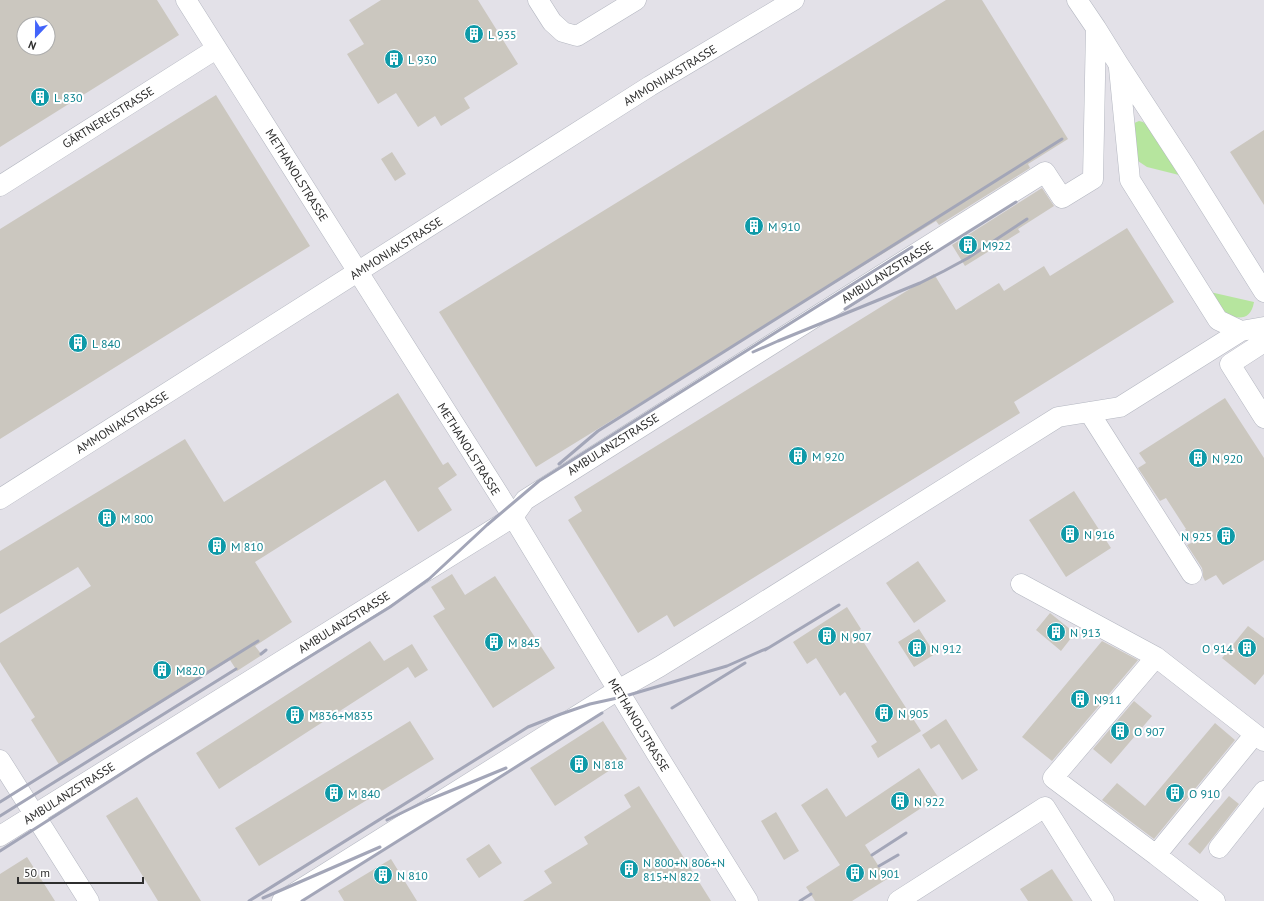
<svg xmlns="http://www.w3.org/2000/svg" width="1264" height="901" font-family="'PT Sans',sans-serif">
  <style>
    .industrial { fill: #e3e1e8; fill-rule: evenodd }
    .green { fill: #b6e59e }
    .building { fill: #cbc7bf; fill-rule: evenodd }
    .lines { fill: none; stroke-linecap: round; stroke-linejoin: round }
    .minor-casing { stroke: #b4b7c1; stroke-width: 21 }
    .minor { stroke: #fff; stroke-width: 20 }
    .rail { stroke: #a3a6b8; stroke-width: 3 }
    .labels { text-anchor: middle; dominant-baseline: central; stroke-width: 4; stroke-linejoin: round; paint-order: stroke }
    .culture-label { font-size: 12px; fill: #0d838f; stroke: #fff; text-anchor: start }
    .street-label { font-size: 12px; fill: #2e2e2e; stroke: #fff }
  </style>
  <rect width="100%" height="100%" fill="#efe9e1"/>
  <!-- industrial -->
  <path class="industrial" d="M 0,0 L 1264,0 L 1264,901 L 0,901 ZM 24,24 L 48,24 L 48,48 L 24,48 Z"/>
  <!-- green -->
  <path class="green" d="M 1139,121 L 1143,122 L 1147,125 L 1179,175 L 1147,167 L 1135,159 L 1132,124 Z
    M 1210,292 L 1254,302 C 1251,320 1240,319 1226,315 Z"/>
  <!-- building -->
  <path class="building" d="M 0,0 L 157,0 L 179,35 L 0,147 ZM 24,24 L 48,24 L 48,48 L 24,48 Z
    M 381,0 L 478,0 L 518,64 L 464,98 L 470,108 L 441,126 L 435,116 L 418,127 L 396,93 L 378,104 L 347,54 L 364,44 L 349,20 Z
    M 946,0 L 982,0 L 1068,139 L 1028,164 L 1030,168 L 939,225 L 936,221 L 536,467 L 439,312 Z
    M 216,95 L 310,246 L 0,439 L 0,229 Z
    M 1264,130 L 1264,205 L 1230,152 Z
    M 392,152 L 406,174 L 395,181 L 381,159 Z
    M 1042,188 L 1054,206 L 1018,229 L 1020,232 L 965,266 L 952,245 Z
    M 1127,228 L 1174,302 L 1014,402 L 1020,413 L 674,627 L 667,615 L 638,633 L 568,520 L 582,511 L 574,497 L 934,274 L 956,310 L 999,283 L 1004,291 L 1044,266 L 1050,276 Z
    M 398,393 L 443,465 L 448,462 L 457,475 L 438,488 L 452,510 L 418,532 L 385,480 L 255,562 L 292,622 L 255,646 L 262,655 L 237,671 L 230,660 L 60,766 L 31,720 L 35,717 L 0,662 L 0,643 L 91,586 L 78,567 L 0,614 L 0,551 L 185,439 L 224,502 Z
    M 1225,398 L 1264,458 L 1264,560 L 1223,585 L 1216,575 L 1205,581 L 1203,577 L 1203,573 L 1202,568 L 1187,545 L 1193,542 L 1185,529 L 1186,529 L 1166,498 L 1160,501 L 1138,468 L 1146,463 L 1139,453 Z
    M 1074,491 L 1111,548 L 1066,577 L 1029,520 Z
    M 918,561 L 946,601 L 914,623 L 886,583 Z
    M 452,574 L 465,595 L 495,576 L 555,668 L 493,708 L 433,616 L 445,609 L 431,587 Z
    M 847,607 L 861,629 L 857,632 L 921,731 L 878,758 L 871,746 L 877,742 L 845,692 L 840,696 L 816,658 L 807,664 L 793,642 Z
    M 1050,613 L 1075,633 L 1061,651 L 1036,630 Z
    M 1248,626 L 1264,638 L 1264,674 L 1255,685 L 1222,658 Z
    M 919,629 L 935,654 L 914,667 L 898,642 Z
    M 370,641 L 384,661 L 412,644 L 428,670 L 415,678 L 408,667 L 219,789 L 196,753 Z
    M 1102,641 L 1138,660 L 1052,761 L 1022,737 Z
    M 1134,701 L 1152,716 L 1111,764 L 1093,749 Z
    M 946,719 L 978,770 L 962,780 L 939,744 L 931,749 L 922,735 Z
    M 410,721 L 434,759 L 259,866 L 235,828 Z
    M 603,721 L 627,759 L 555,806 L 530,768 Z
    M 1215,723 L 1235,740 L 1154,839 L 1102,800 L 1117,783 L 1145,806 Z
    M 919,768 L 938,797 L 865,845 L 887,879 L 852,901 L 815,901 L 806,887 L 840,865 L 801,805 L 827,788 L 846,817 Z
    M 639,786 L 711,901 L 523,901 L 552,883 L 544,871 L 588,844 L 584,837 L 631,807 L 624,795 Z
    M 1229,796 L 1239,804 L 1200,854 L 1188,844 Z
    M 137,797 L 201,901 L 158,901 L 106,816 Z
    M 776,812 L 799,851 L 784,860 L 761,821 Z
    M 489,844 L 502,863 L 479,878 L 466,859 Z
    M 27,857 L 55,901 L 0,901 L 0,874 Z
    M 391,859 L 417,901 L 344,901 L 338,891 Z
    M 1052,869 L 1073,901 L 1028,901 L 1020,889 Z"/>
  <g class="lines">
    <!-- minor casing -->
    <g class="minor-casing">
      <path id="minor" d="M 186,0 L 513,517 L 658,756 L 748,901
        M 538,0 L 552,22 L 563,32 L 577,36 L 636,0
        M 1077,0 L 1096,28 L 1119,65 L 1185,166 L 1264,292
        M 1119,68 L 1130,180 L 1218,320 L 1241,331
        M 0,186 L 216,49
        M 1264,342 L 1230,364 L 1264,418
        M 1089,412 L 1192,574
        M 0,499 L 650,86 L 794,0
        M 1021,584 L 1156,657
        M 1255,734 L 1156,855 L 1053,778 L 1156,657 L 1264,741
        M 0,760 L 89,901
        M 0,836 L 513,517 L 525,500 L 1045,172 L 1062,198 L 1093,179 L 1096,28
        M 1219,848 L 1264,791
        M 1156,855 L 1215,901
        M 282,901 L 618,690 L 659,667 L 748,612 L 1058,417 L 1120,407 L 1241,331 L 1264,327
        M 898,901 L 1045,807 L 1104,901"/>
    </g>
    <!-- minor -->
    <use href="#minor" class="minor"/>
    <!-- rail -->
    <path class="rail" d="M 845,309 L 1016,202
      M 753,352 L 778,341 L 920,283 L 944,271 L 968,258 L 1027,219
      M 559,464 L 598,431 L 1062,139
      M 765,650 L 839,605
      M 261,654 L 266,650
      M 672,708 L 745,663
      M 0,802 L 258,641
      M 0,816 L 236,669
      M 387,820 L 426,801 L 506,768
      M 0,851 L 149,756 L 390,607 L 429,579 L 487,525 L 539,481 L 912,247
      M 872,855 L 906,833
      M 879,866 L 898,855
      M 263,898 L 380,847
      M 249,901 L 528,727 L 561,714 L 590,704 L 622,697 L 727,666 L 770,647
      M 302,901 L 602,713
      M 800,901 L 811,894"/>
  </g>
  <!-- icons -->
  <defs>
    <g id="building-disc" transform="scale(1)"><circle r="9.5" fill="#0f9aa8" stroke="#fff"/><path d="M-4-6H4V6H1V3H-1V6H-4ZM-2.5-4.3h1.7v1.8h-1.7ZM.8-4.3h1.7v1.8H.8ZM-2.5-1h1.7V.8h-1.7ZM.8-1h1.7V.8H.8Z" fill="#fff"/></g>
  </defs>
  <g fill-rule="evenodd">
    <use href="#building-disc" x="474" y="34"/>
    <use href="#building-disc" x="394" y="59"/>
    <use href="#building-disc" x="40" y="97"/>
    <use href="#building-disc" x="754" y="226"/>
    <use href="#building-disc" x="968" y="245"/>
    <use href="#building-disc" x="78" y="343"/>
    <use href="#building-disc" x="798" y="456"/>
    <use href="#building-disc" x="1198" y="458"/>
    <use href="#building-disc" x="107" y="518"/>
    <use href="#building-disc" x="1070" y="534"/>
    <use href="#building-disc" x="1226" y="536"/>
    <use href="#building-disc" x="217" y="546"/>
    <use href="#building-disc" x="1056" y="632"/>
    <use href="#building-disc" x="827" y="636"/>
    <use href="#building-disc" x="494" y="642"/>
    <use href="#building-disc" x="917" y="648"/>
    <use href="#building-disc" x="1247" y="648"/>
    <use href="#building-disc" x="162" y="670"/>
    <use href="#building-disc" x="1080" y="699"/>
    <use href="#building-disc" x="884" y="713"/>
    <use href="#building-disc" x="295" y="715"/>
    <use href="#building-disc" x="1120" y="731"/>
    <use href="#building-disc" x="579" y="764"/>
    <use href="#building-disc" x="334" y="793"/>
    <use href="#building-disc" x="1175" y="793"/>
    <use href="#building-disc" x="900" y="801"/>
    <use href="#building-disc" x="629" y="869"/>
    <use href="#building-disc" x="855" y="873"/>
    <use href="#building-disc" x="383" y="875"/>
  </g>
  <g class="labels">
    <!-- culture labels -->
    <g class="culture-label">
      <text x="488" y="34">L 935</text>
      <text x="408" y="59">L 930</text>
      <text x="54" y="97">L 830</text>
      <text x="768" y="226">M 910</text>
      <text x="982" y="245">M922</text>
      <text x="92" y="343">L 840</text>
      <text x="812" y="456">M 920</text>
      <text x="1212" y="458">N 920</text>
      <text x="121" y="518">M 800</text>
      <text x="1084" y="534">N 916</text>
      <text x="1212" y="536" text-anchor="end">N 925</text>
      <text x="231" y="546">M 810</text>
      <text x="1070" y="632">N 913</text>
      <text x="841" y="636">N 907</text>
      <text x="508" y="642">M 845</text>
      <text x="931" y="648">N 912</text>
      <text x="1233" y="648" text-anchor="end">O 914</text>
      <text x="176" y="670">M820</text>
      <text x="1094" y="699">N911</text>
      <text x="898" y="713">N 905</text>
      <text x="309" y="715">M836+M835</text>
      <text x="1134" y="731">O 907</text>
      <text x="593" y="764">N 818</text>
      <text x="348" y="793">M 840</text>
      <text x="1189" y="793">O 910</text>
      <text x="914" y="801">N 922</text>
      <text x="643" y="862">N 800+N 806+N<tspan x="643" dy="14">815+N 822</tspan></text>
      <text x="869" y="873">N 901</text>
      <text x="397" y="875">N 810</text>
    </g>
    <!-- street labels -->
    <g class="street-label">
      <text transform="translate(670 75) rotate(-31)">AMMONIAKSTRASSE</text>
      <text transform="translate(108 117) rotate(-32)">GÄRTNEREISTRASSE</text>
      <text transform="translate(297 175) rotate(58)">METHANOLSTRASSE</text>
      <text transform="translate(396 248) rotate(-32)">AMMONIAKSTRASSE</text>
      <text transform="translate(887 272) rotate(-32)">AMBULANZSTRASSE</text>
      <text transform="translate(122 422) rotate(-32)">AMMONIAKSTRASSE</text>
      <text transform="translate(613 444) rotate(-32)">AMBULANZSTRASSE</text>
      <text transform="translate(469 449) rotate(58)">METHANOLSTRASSE</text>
      <text transform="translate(344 622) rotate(-32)">AMBULANZSTRASSE</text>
      <text transform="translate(639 725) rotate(59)">METHANOLSTRASSE</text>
      <text transform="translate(69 793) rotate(-32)">AMBULANZSTRASSE</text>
    </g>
  </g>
  <!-- north arrow -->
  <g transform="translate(36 36) rotate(202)"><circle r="19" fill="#ffffff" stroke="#ababab"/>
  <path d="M0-3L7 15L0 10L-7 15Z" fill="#4264fb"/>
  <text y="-6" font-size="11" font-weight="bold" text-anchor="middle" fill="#2e2e2e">N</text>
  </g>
  <!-- scale -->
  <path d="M18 877v6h125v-6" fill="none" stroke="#2e2e2e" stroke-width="2"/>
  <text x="24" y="877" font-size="12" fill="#2e2e2e" stroke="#ffffff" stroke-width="3" paint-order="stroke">50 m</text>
</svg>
